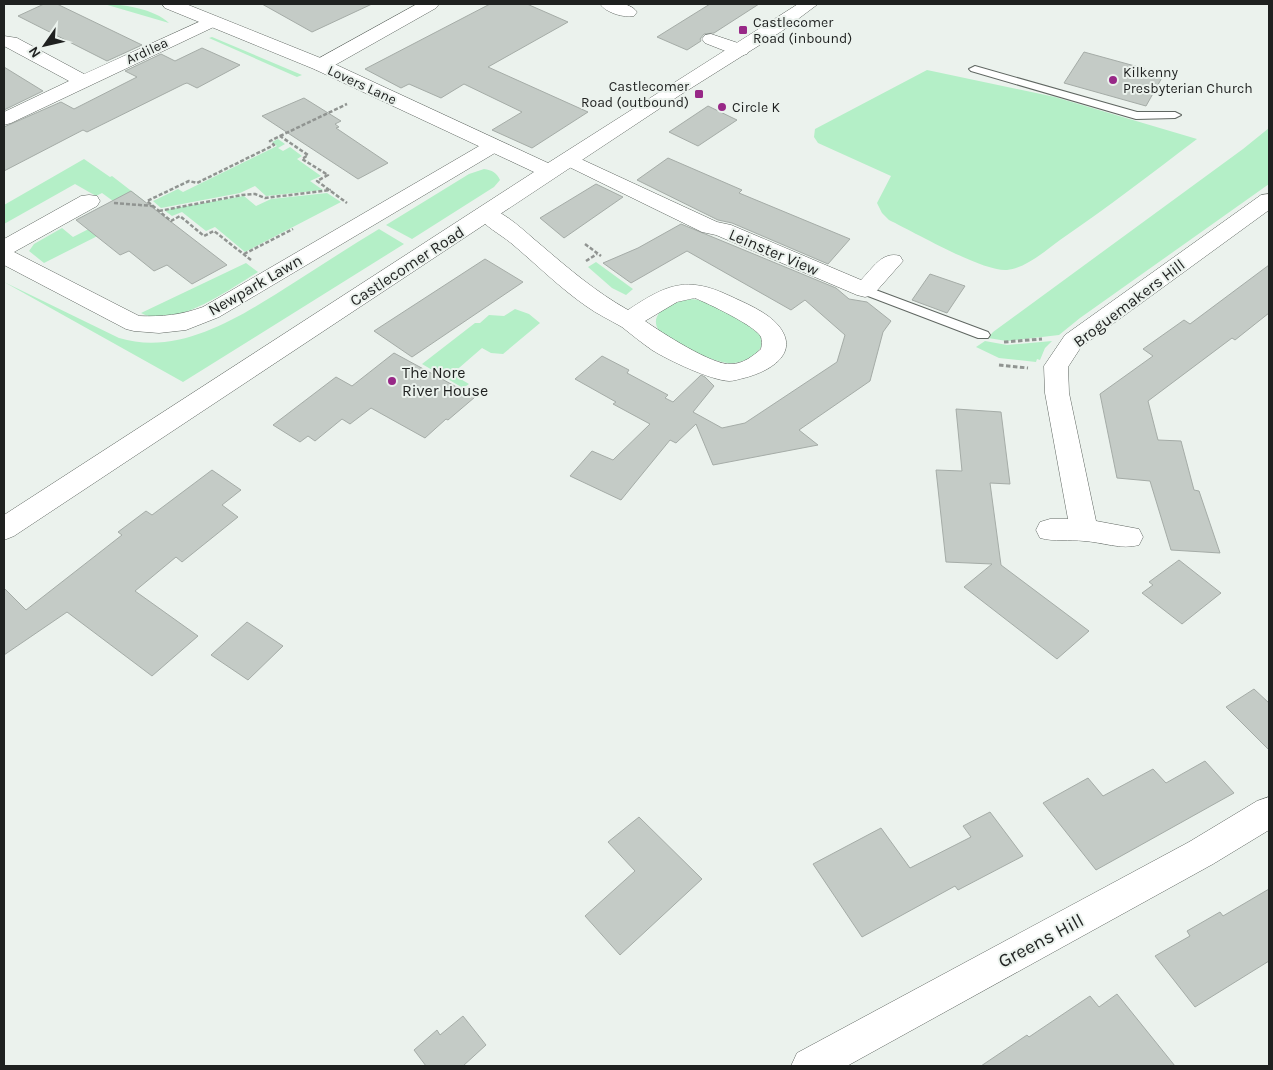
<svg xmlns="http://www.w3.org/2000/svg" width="1273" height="1070" font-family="Karla,sans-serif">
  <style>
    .green { fill: #b4efc7 }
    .building { fill: #c4cbc6; stroke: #a5aca7 }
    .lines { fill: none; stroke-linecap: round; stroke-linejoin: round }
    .lane-casing { stroke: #606762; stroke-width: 2 }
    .street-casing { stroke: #606762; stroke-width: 1 }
    .secondary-casing { stroke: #606762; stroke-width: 1 }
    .path-far1 { stroke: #909491; stroke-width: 2.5; stroke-dasharray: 4 2; stroke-linecap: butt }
    .path { stroke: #909491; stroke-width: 3; stroke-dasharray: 4.5 2.5; stroke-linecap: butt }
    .lane { fill: #fff; fill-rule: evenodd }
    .street { fill: #fff; fill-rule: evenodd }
    .secondary { fill: #fff; fill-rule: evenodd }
    .poi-dot { fill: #982887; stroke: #ebf2ed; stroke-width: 2 }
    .labels { text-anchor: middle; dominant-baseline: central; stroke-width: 4; stroke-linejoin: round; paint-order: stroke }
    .far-poi-label { font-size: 14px; fill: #1f2120; stroke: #ebf2ed; text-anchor: start }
    .far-street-label { font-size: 14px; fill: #1f2120; stroke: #ebf2ed }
    .street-label { font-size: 16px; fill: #1f2120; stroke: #ebf2ed }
    .poi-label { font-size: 16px; fill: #1f2120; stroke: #ebf2ed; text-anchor: start }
    .near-street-label { font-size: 19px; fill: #1f2120; stroke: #ebf2ed }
  </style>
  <rect width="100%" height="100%" fill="#ebf2ed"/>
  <!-- green -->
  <path class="green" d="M 104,4 C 122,4 155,9 169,23 Z
    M 212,37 L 302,75 L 297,77 L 209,38 Z
    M 927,70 L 1055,97 L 1197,139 C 1152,173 1107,208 1060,240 C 1045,251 1026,268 1007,270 C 983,272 914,232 889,220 L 882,213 L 877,203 L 891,176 L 818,143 L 814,137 L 815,129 Z
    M 1269,128 L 1269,184 L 1080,318 L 1059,335 L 1007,341 L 988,338 L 993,332 L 1243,149 Z
    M 278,139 L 285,144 L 278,148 L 283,151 L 290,147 L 302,156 L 297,159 L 321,176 L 310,181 L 323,190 L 266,196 L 255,186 L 240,193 L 161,208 L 153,201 L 178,189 L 183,192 L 277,146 L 272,142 Z
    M 84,159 L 110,177 L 112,176 L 143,200 L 113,201 L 102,193 L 96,196 L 75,184 L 4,224 L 4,205 Z
    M 484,169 C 492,170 497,173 500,180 L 494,187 L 412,239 L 386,225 L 469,174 Z
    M 327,193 L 341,202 L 245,252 L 215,227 L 206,231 L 182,212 L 172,216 L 164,210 L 244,196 L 256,206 L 271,199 Z
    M 147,211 L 44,263 L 29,251 L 34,244 L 62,228 L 73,237 L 120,213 Z
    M 379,229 L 404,244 L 183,382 L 4,282 L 119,338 C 182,357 244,314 295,282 C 323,264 351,246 379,229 Z
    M 596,262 L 633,289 L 626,295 L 612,288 L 588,267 Z
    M 246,263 L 258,272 C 231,288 173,331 141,313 Z
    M 691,299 C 716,301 743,320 761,336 L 762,346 C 755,356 746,362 733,363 C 719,365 667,343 659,331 C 646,311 677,301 691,299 Z
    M 515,309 L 529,314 L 540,323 L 503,354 L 491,353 L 482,348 L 452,374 L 469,384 L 463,388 L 422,364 L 475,323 L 480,323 L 489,315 L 504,316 Z
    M 985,341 L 1007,345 L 1052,341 L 1045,348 L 1040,360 L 1037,359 L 1036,362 L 999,358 L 976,347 Z"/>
  <!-- building -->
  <path class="building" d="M 44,4 L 57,4 L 142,45 L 107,61 L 18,16 Z
    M 262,4 L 372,4 L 312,32 Z
    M 490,4 L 527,4 L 568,22 L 488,67 L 588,112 L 532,148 L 492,130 L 522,112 L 464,84 L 441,98 L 409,84 L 401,88 L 365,69 Z
    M 710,4 L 759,4 L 714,33 L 704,34 L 700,39 L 701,41 L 687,50 L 657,37 Z
    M 202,48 L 240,65 L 197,88 L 187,83 L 184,84 L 87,132 L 83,130 L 4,171 L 4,127 L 61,102 L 74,109 L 137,77 L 125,71 L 161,54 L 175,61 Z
    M 1084,52 L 1164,74 L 1146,106 L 1064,83 Z
    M 4,67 L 43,91 L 4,110 Z
    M 304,98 L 341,121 L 335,124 L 339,127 L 336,128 L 388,163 L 358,179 L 262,116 Z
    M 708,106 L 737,120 L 698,146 L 669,132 Z
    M 668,158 L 742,190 L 739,193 L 850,239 L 828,264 L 732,223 L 718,220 L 637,180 Z
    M 596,184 L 623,197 L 564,238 L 540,218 Z
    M 131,191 L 227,265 L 192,284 L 167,265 L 154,271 L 129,251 L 120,255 L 76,220 Z
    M 681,224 L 836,288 L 849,299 L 867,302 L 891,321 L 883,332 L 870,381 L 799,430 L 818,445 L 713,465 L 696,424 L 676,443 L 670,440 L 621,500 L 570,476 L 592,451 L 613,460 L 650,424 L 613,404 L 616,402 L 575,379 L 602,356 L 629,370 L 627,373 L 668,395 L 665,398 L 673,402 L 701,375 L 705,377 L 714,386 L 693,412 L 722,428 L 745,423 L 837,362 L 845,335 L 805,300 L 791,310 L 687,251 L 631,283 L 603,263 L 638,248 Z
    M 485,259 L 523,282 L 412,357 L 374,331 Z
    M 1269,265 L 1269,313 L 1235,340 L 1232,338 L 1148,401 L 1158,440 L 1181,441 L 1194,490 L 1199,491 L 1220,553 L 1171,550 L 1150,481 L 1117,478 L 1100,394 L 1153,356 L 1143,349 L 1184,320 L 1190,324 Z
    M 930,274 L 965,286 L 947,313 L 912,300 Z
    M 394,353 L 475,397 L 448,420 L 446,419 L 425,438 L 371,408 L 350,424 L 342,419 L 315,441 L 308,436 L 300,442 L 273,425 L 336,377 L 352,386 Z
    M 956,409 L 1001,412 L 1010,484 L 990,483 L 1001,565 L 1089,631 L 1057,659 L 964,587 L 992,564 L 946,562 L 936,470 L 962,471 Z
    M 212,470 L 241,490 L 222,505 L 238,517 L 182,562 L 176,557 L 135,591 L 198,636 L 152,676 L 67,612 L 4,655 L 4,588 L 26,610 L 122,535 L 118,532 L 146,511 L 152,515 Z
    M 1179,560 L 1221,593 L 1182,624 L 1142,593 L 1153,585 L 1149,582 Z
    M 247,622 L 283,646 L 248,680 L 211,655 Z
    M 1254,689 L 1269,703 L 1269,750 L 1226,707 Z
    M 1205,761 L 1234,793 L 1096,870 L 1043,803 L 1088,778 L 1103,796 L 1153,769 L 1166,783 Z
    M 990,812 L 1023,856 L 958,890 L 955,886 L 862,937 L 813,864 L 881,828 L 910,868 L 971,837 L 963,826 Z
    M 639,817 L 702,879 L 620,955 L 585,916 L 635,871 L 608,842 Z
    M 1269,889 L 1269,961 L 1195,1007 L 1155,956 L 1190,936 L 1187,931 L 1220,912 L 1223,916 Z
    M 1117,994 L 1175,1066 L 981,1066 L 1027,1035 L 1029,1037 L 1090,996 L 1099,1007 Z
    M 463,1016 L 486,1045 L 463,1066 L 426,1066 L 414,1050 L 437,1030 L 440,1035 Z"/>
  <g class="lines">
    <!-- lane casing -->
    <g class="lane-casing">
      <path id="lane" d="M 975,66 L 1137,112 L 1175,112 L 1181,115 L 1175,118 L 1136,119 L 971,71 L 969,69 Z
        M 865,286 L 988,332 L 990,335 L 988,338 L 978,338 L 860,293 L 858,290 L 860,287 Z"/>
    </g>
    <!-- street casing -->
    <g class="street-casing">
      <path id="street" d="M 417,4 L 439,4 L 436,8 L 328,69 L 321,71 L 314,69 L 312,65 L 314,61 Z
        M 600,4 C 612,3 629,1 637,12 L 634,16 C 624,18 606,13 600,4 Z
        M 212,16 L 218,17 L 221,21 L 218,25 L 11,123 L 4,125 L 4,112 L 69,81 L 4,46 L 4,36 L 17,38 L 84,74 Z
        M 711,34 L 747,46 L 749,50 L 747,54 L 740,56 L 733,54 L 705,43 L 702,39 L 705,35 Z
        M 493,140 L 500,142 L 503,146 L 500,150 L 219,317 L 186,330 L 159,333 L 134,331 L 126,329 L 4,265 L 4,239 L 81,196 L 89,195 L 97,196 L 100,201 L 97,206 L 14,252 L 139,316 C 162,317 181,315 203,307 L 486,142 Z
        M 570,154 L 717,222 L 731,225 L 861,280 C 873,268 882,251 900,256 L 903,261 L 873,295 L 865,297 L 857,295 L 716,235 L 702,232 L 563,164 L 560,160 L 563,156 Z
        M 1269,194 L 1269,210 L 1081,347 L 1068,367 L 1069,393 L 1096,521 L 1139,529 L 1143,537 L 1139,545 C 1121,550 1102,542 1084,541 C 1069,539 1055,542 1040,538 L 1036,530 L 1040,522 L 1050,519 L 1068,519 L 1045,393 L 1044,366 L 1065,335 L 1261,195 Z
        M 487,207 C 507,213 525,232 541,245 C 569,269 596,292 628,310 C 666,285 686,275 730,296 C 745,303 767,312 778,325 C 802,354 768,372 744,378 C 739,379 734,381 729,381 C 710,380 668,360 652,350 C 642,343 632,335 622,327 C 610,320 597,314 586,306 C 560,288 536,264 511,243 C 500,234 484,226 476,214 L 479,209 ZM 695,298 C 707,303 756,326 761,337 C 762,340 762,345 761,349 C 753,356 743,364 731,364 C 713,366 661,332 645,321 L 677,302 Z"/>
    </g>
    <!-- secondary casing -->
    <g class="secondary-casing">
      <path id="secondary" d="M 162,4 L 186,4 L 328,61 L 548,163 L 798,4 L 818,4 L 782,31 L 680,95 L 14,536 L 4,540 L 4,515 L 534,172 L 314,69 L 165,8 Z
        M 1269,797 L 1269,830 L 1213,864 L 847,1066 L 791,1066 L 797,1053 L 1189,842 L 1257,801 Z"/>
    </g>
    <!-- path-far1 -->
    <path class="path-far1" d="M 280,136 L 347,104
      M 114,203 L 153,206
      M 159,211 L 242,195 L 255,194 L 265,198 L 331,190
      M 585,244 L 601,256
      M 244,254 L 293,229
      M 251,260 L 214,231 L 204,236 L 180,216 L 171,221 L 147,201 L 189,181 L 197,183 L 274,145 L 270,141 L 280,136 L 308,155 L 302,159 L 328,175 L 317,181 L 347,203
      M 586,261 L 597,254"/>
    <!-- path -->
    <path class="path" d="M 1004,342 L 1042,339
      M 999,365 L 1028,368"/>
    <!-- lane -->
    <use href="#lane" class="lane"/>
    <!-- street -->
    <use href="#street" class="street"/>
    <!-- secondary -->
    <use href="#secondary" class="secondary"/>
  </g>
  <!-- markers -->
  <g class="poi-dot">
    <rect x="738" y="25" width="10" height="10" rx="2.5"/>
    <circle cx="1113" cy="80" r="5"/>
    <rect x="694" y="89" width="10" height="10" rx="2.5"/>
    <circle cx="722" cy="107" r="5"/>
    <circle cx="392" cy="381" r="5"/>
  </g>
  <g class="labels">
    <!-- far-poi labels -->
    <g class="far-poi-label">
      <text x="753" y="22">Castlecomer<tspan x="753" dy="16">Road (inbound)</tspan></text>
      <text x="1123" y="72">Kilkenny<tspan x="1123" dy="16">Presbyterian Church</tspan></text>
      <text x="689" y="86" text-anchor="end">Castlecomer<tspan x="689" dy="16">Road (outbound)</tspan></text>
      <text x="732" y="107">Circle K</text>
    </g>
    <!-- far-street labels -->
    <g class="far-street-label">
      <text transform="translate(147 51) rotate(-25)">Ardilea</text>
      <text transform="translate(362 85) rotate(25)">Lovers Lane</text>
    </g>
    <!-- street labels -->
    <g class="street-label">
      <text transform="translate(774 252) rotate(23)">Leinster View</text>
      <text transform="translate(407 266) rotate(-33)">Castlecomer Road</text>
      <text transform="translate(255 285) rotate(-30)">Newpark Lawn</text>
      <text transform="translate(1129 303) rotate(-37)">Broguemakers Hill</text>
    </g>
    <!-- poi labels -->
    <g class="poi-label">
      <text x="402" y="372">The Nore<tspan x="402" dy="18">River House</tspan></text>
    </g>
    <!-- near-street labels -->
    <g class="near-street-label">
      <text transform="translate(1041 941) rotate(-28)">Greens Hill</text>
    </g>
  </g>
  <!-- border -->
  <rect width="1273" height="1070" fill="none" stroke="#1f2120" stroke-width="10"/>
  <!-- north arrow -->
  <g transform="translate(45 45) rotate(236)" stroke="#ebf2ed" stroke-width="4" paint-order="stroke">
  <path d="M0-4L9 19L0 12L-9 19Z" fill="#1f2120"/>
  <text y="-8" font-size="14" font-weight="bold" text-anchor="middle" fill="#1f2120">N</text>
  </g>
</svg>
